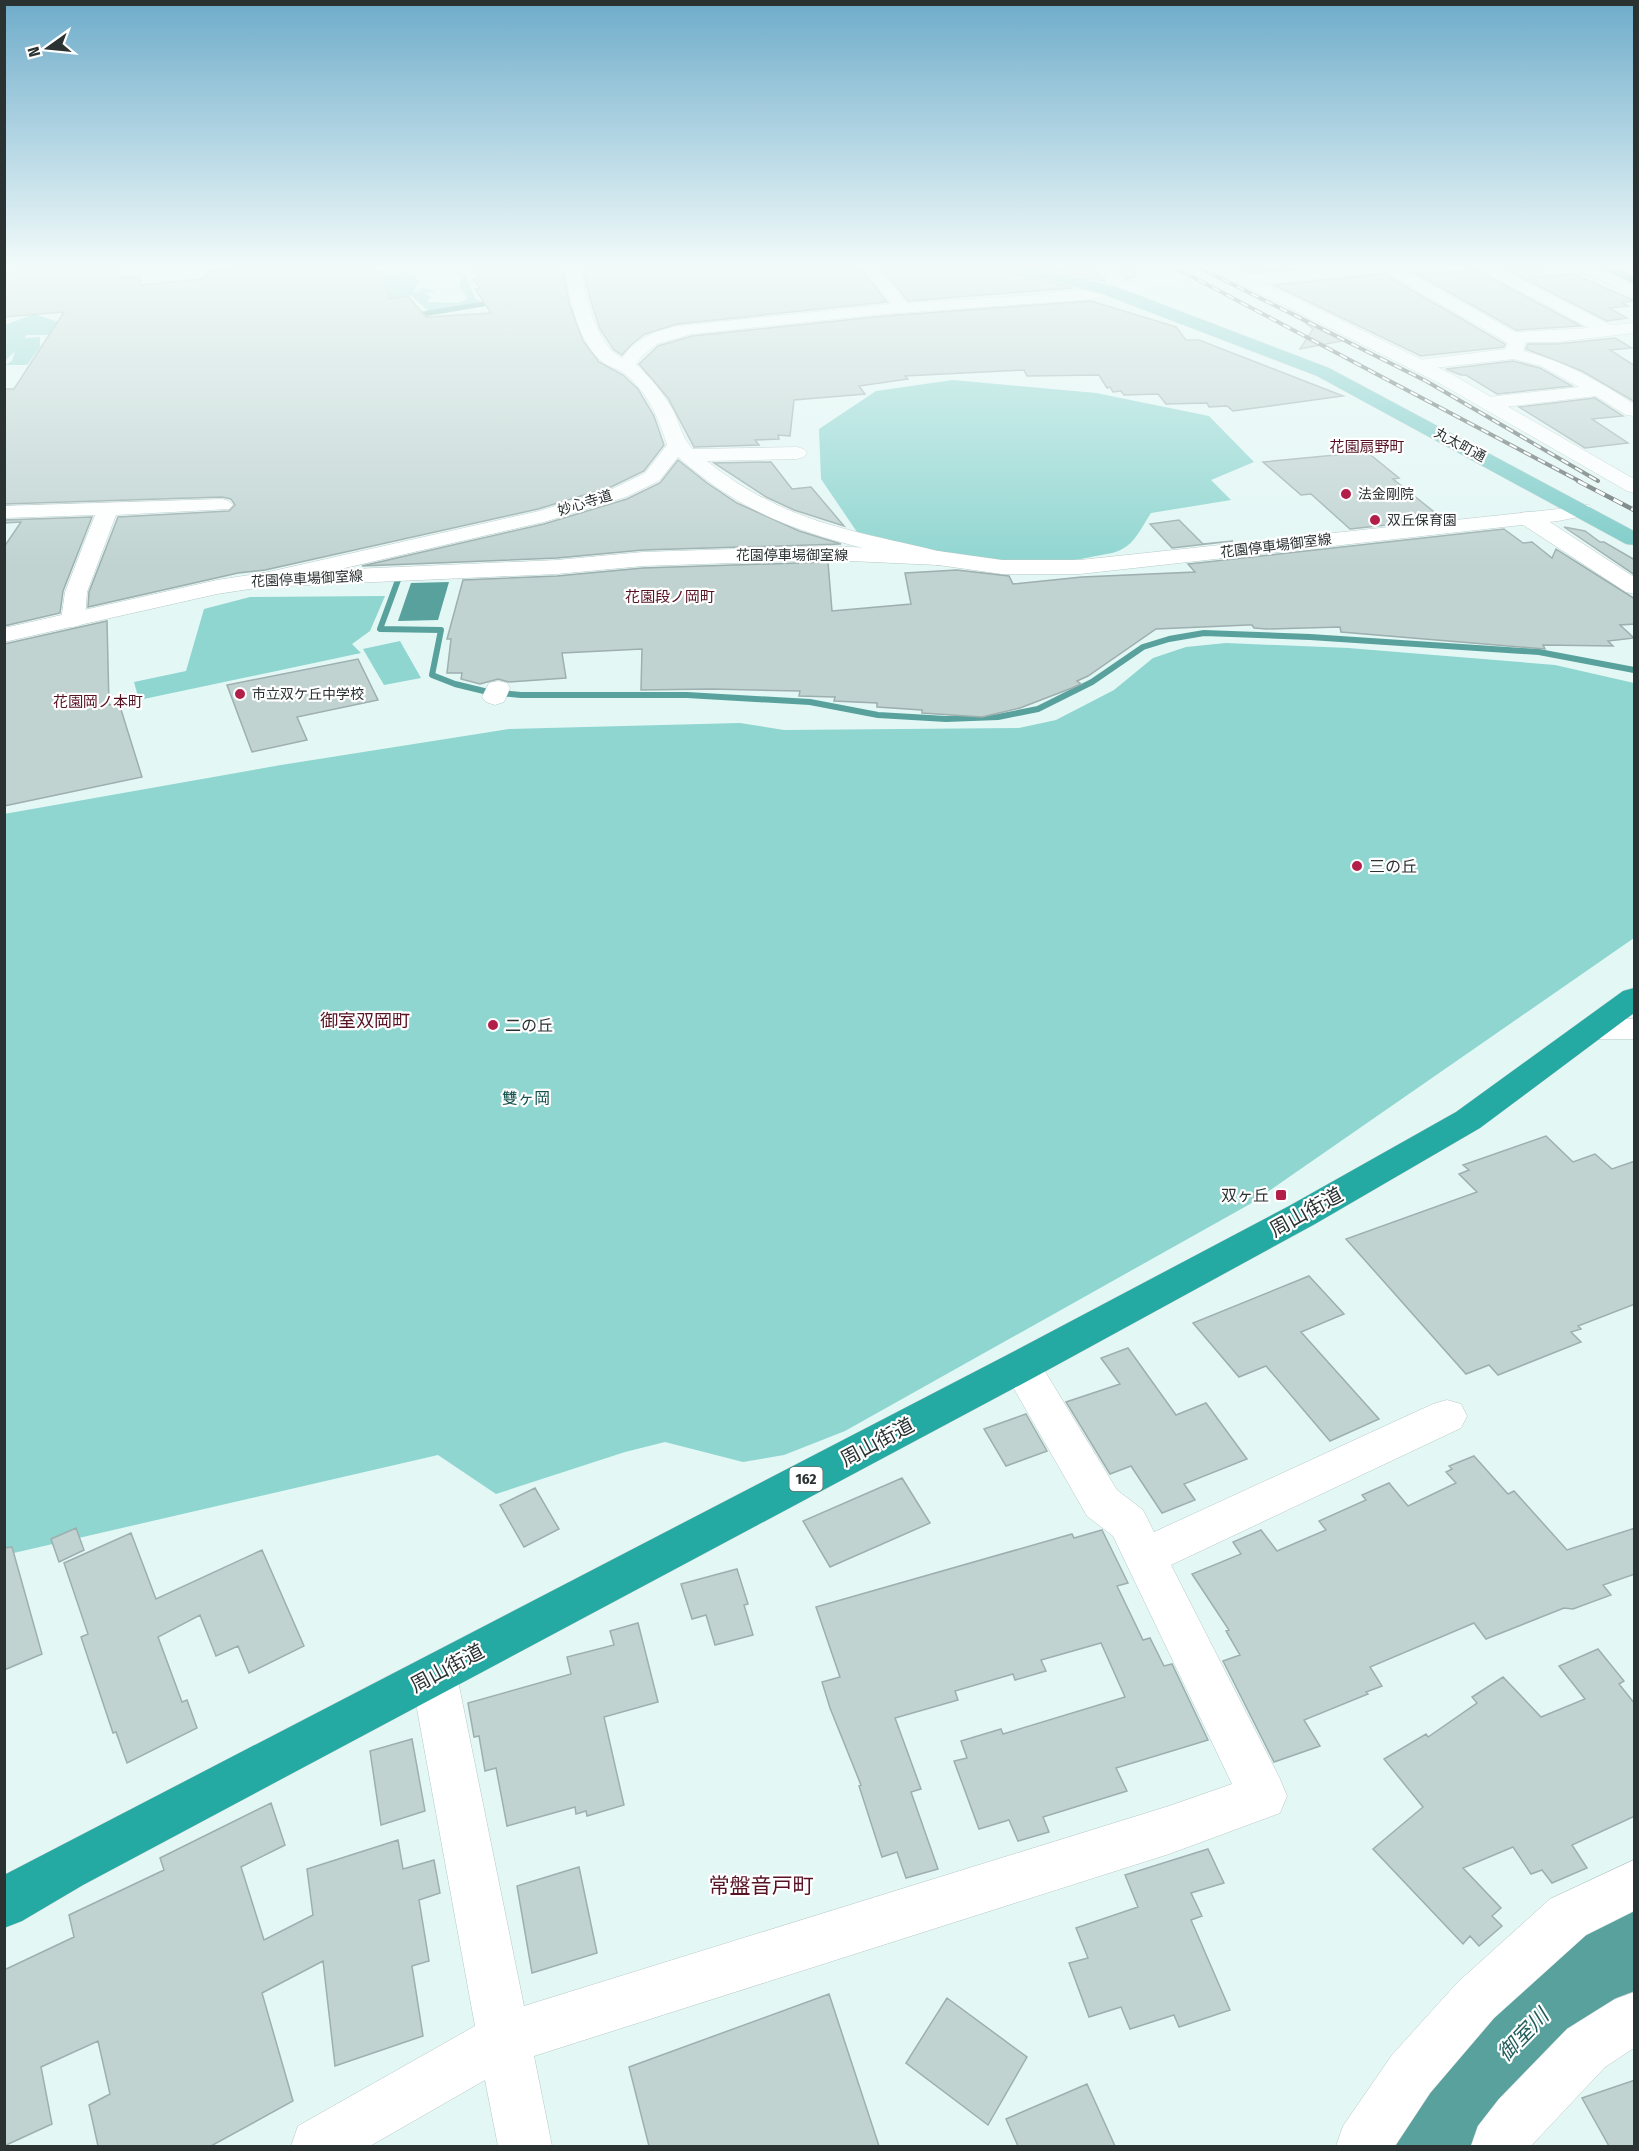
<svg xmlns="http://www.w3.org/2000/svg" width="1639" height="2151" font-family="'Fira Sans Condensed','Noto Sans JP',sans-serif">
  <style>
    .green { fill: #8fd5d0 }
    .water { fill: #58a19d }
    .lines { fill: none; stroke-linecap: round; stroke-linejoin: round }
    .stream-far1 { stroke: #58a19d; stroke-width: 5 }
    .stream { stroke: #58a19d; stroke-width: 6 }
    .river { fill: #58a19d; fill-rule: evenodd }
    .building { fill: #c0d3d1; stroke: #9dafae; stroke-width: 1.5 }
    .street-casing { stroke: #b6c9c7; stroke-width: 1 }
    .secondary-casing { stroke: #b6c9c7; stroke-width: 1 }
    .primary-casing { stroke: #d5d6d6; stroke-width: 1 }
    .highway-casing { stroke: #d5d6d6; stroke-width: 1 }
    .street { fill: #fff; fill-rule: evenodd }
    .secondary { fill: #fff; fill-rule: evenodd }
    .primary { fill: #7ccbc8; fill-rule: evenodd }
    .highway { fill: #24a9a3; fill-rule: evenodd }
    .rail-far1-casing { stroke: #65706f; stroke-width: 4 }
    .rail-casing { stroke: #65706f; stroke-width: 4.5 }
    .rail-far1 { stroke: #fff; stroke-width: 2; stroke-dasharray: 8; stroke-linecap: butt }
    .rail { stroke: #fff; stroke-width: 3; stroke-dasharray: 10; stroke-linecap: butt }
    .poi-dot { fill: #b2204a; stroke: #fff; stroke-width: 2 }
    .labels { text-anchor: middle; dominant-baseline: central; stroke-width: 4.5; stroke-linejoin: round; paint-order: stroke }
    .far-street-label { font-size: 14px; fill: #2b3332; stroke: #fff }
    .far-poi-label { font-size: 14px; fill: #2b3332; stroke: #fff; text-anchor: start }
    .far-neighbourhood-label { font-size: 15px; fill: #571223; stroke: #fff }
    .shield { fill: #fff; stroke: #6b7070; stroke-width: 1.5 }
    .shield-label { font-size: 15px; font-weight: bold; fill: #2b3332 }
    .poi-label { font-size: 16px; fill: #2b3332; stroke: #fff; text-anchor: start }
    .park-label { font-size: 16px; fill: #145351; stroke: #fff }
    .neighbourhood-label { font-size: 18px; fill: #571223; stroke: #fff }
    .near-street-label { font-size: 20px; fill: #2b3332; stroke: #fff }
    .near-neighbourhood-label { font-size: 21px; fill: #571223; stroke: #fff }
    .near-water-label { font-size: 21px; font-style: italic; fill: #205d5b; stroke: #fff }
  </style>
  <rect width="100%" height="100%" fill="#e3f7f5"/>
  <!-- green -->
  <path class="green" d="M 455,265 L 461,265 L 475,298 L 481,302 L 428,311 L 411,295 L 393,298 L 401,308 L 323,292 L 385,288 L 385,275 L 409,272 L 420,280 L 413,293 L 422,288 L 436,291 L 425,294 L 432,297 L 427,302 L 457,303 L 466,300 L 467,296 L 459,288 L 461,277 Z
    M 34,314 L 62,323 L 137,335 L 26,335 L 25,338 L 40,337 L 40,347 L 27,365 L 5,365 L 12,361 L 15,351 L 5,361 L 5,325 Z
    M 953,380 L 1096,393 L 1209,416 L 1254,462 L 1211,480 L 1231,500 L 1151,513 C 1144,523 1137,539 1127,546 C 1118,553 1107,554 1096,556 C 1017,574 935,551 857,532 L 821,479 L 819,429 L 876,391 Z
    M 385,596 L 370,631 L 352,644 L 361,653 L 139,700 L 134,682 L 186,671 L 204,609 L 250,597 Z
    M 400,641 L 421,678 L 384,685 L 363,649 Z
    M 1226,643 L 1348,648 L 1555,665 L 1634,683 L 1634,938 L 1250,1204 L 845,1431 L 784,1455 L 743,1462 L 665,1442 L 625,1452 L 496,1494 L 438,1455 L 5,1555 L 4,814 L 281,765 L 509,729 L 740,723 L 784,730 L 1019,728 L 1056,720 L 1114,690 L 1153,658 L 1186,647 Z"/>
  <!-- water -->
  <path class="water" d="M 449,582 L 438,620 L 398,621 L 411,583 Z"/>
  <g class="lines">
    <!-- stream-far1 -->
    <path class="stream-far1" d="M 411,316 L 495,302"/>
    <!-- stream -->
    <path class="stream" d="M 398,580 L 380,629 L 441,630 L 432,675 L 455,684 L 488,692 L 521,695 L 687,695 L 810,702 L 878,715 L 946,719 L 998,717 L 1038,709 L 1092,682 L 1143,647 L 1169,639 L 1204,633 L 1310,637 L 1539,652 L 1634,670"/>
    <!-- river -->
    <path class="river" d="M 1572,265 L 1608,265 L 1634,276 L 1634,294 L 1576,271 Z
      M 1634,1902 L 1634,1997 L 1589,2030 L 1513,2111 L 1488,2146 L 1386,2146 L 1399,2113 L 1449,2047 L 1527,1968 L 1604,1915 Z"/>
  </g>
  <!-- building -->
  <path class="building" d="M 15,265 L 118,265 L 118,278 L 140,276 L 140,285 L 202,279 L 202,277 L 207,277 L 207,271 L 245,267 L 278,265 L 373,265 L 375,271 L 382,270 L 389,299 L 408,296 L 426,317 L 491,313 L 475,289 L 480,288 L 473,279 L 479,278 L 474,265 L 562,265 L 569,303 L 583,341 L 599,362 L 623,375 L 638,389 L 654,416 L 664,445 L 644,471 L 611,487 L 538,509 L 265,570 L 238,573 L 88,607 L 89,592 L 118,517 L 229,511 L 235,505 L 231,499 L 222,497 L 4,504 L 4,389 L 14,389 L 64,312 L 4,317 L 4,274 L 14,272 Z
    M 582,265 L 679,265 L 680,267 L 704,265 L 858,265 L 887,302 L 677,324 L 645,334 L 632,344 L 622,355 L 614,350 L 600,329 L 591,302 Z
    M 879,265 L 1000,265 L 1003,270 L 1072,288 L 908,301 Z
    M 1035,265 L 1089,265 L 1104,279 L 1104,281 Z
    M 1112,265 L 1133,265 L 1135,277 L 1126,279 L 1125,275 Z
    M 1233,265 L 1341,265 L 1250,273 Z
    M 1469,265 L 1473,265 L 1476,270 L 1581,326 L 1516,330 L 1415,273 L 1459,272 L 1466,270 Z
    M 1498,265 L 1552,265 L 1531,278 L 1574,274 L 1635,301 L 1621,302 L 1628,306 L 1609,308 L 1627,318 L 1607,321 Z
    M 1384,274 L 1505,344 L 1504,347 L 1421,356 L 1274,285 Z
    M 1091,301 L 1176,327 L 1186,340 L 1199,340 L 1343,396 L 1233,411 L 1227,406 L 1209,407 L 1207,403 L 1166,404 L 1158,394 L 1124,395 L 1121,391 L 1113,392 L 1110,387 L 1107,388 L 1099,375 L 1027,376 L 1024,370 L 905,376 L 908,379 L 859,386 L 865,394 L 794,400 L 790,436 L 778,435 L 779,439 L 755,440 L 759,445 L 694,447 L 668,398 L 639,364 L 658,346 L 692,336 L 885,316 Z
    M 1290,311 L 1347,340 L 1300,349 L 1313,329 Z
    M 1615,338 L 1632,348 L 1610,350 L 1635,366 L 1635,402 L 1582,371 L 1526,349 L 1528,344 L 1557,344 Z
    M 1513,361 L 1540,368 L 1572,386 L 1497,394 L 1466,375 L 1461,375 L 1446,369 Z
    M 1595,398 L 1623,416 L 1592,419 L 1628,443 L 1585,448 L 1519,407 Z
    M 1367,452 L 1399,478 L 1393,479 L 1443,519 L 1350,529 L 1311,494 L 1301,495 L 1263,462 Z
    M 678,460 L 707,483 L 737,503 L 799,531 L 841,544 L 643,550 L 557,558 L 362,566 L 544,524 L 627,499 L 660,483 Z
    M 771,462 L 792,489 L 811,487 L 844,526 L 794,510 L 766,497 L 714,463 Z
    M 92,517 L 63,591 L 60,613 L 4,626 L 4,547 L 21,522 L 4,523 L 4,520 Z
    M 1179,520 L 1203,544 L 1233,541 L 1172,548 L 1150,524 Z
    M 1564,527 L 1585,531 L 1600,542 L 1604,542 L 1635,560 L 1635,575 Z
    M 1504,529 L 1523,543 L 1532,542 L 1552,558 L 1556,549 L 1635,599 L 1635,624 L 1620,625 L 1634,638 L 1608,641 L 1613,646 L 1543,645 L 1545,649 L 1341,632 L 1340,627 L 1267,629 L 1254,628 L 1252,625 L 1248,625 L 1156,629 L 1088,676 L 1077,681 L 1081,684 L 1072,688 L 1020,708 L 982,717 L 922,713 L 922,710 L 877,707 L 877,703 L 834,701 L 835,697 L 799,696 L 800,691 L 711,689 L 641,690 L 642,649 L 562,653 L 566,678 L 509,682 L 498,679 L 480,684 L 461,679 L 462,673 L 447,673 L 451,639 L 447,639 L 463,580 L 557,576 L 643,568 L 828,562 L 832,611 L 911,604 L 905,573 L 957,570 L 1009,576 L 1013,584 L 1082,577 L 1195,572 L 1188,564 Z
    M 107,621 L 109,705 L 119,703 L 142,777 L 4,806 L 4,644 Z
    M 358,659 L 378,700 L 297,717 L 307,740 L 252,752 L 227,685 Z
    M 1546,1136 L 1573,1162 L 1595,1154 L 1612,1169 L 1635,1161 L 1635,1304 L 1578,1326 L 1581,1329 L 1571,1332 L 1581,1342 L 1498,1375 L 1489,1365 L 1466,1374 L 1346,1239 L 1477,1192 L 1459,1174 L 1469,1170 L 1463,1165 Z
    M 1309,1276 L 1344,1314 L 1301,1332 L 1379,1419 L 1330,1441 L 1266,1366 L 1239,1377 L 1193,1323 Z
    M 1128,1348 L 1176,1415 L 1206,1403 L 1247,1459 L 1184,1484 L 1195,1500 L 1162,1513 L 1131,1466 L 1110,1474 L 1066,1402 L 1120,1384 L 1101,1358 Z
    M 1026,1414 L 1047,1451 L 1006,1466 L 984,1429 Z
    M 1474,1456 L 1508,1494 L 1514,1491 L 1567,1550 L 1635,1528 L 1635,1574 L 1603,1585 L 1611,1595 L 1573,1609 L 1564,1608 L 1486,1639 L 1474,1623 L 1370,1667 L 1382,1686 L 1366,1692 L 1368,1694 L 1304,1720 L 1320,1746 L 1274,1762 L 1223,1661 L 1240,1655 L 1226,1631 L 1229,1630 L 1192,1574 L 1241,1554 L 1233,1542 L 1261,1530 L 1277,1551 L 1326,1530 L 1319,1521 L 1366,1500 L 1362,1495 L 1389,1483 L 1408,1506 L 1456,1483 L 1446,1472 L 1452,1469 L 1449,1466 Z
    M 902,1478 L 930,1523 L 830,1567 L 803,1521 Z
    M 535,1488 L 559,1529 L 524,1547 L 500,1505 Z
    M 76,1528 L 84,1550 L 59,1562 L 51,1539 Z
    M 1102,1530 L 1128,1583 L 1117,1586 L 1143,1640 L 1150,1638 L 1164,1666 L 1172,1664 L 1208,1740 L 1116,1768 L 1127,1791 L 1043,1817 L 1049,1832 L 1018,1841 L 1009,1820 L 979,1829 L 954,1761 L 967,1758 L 961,1741 L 1001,1729 L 1003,1734 L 1125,1697 L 1101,1643 L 1041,1660 L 1046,1671 L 1015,1680 L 1013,1674 L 955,1691 L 958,1700 L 895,1718 L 921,1789 L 911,1792 L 938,1869 L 906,1878 L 897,1852 L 882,1857 L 859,1786 L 861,1785 L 830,1708 L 822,1682 L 840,1677 L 816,1607 L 1072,1534 L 1074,1538 Z
    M 131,1533 L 156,1599 L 262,1550 L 304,1646 L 249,1673 L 238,1646 L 216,1656 L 200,1615 L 158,1637 L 182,1702 L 187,1700 L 197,1728 L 127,1763 L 116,1732 L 113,1733 L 81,1637 L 88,1634 L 64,1563 Z
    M 12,1547 L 42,1654 L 4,1670 L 4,1548 Z
    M 737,1569 L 748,1604 L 744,1605 L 753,1635 L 715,1645 L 706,1615 L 692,1619 L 681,1584 Z
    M 638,1623 L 658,1702 L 604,1717 L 624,1805 L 587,1816 L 586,1811 L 576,1814 L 575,1807 L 507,1826 L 496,1768 L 485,1771 L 479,1736 L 474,1737 L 468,1703 L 571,1674 L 567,1657 L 614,1645 L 610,1631 Z
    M 1598,1649 L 1624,1681 L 1619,1684 L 1635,1704 L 1635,1816 L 1572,1845 L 1587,1868 L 1552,1883 L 1542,1870 L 1531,1874 L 1513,1847 L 1463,1868 L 1501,1908 L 1492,1916 L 1502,1926 L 1479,1946 L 1470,1936 L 1463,1944 L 1373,1849 L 1423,1807 L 1384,1759 L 1426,1734 L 1428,1737 L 1477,1703 L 1472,1697 L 1503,1677 L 1541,1717 L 1585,1699 L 1559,1666 Z
    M 412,1739 L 425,1811 L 381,1825 L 370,1751 Z
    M 271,1803 L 285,1845 L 241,1867 L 264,1940 L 313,1915 L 307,1869 L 398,1840 L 403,1869 L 434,1860 L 440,1893 L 419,1900 L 429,1961 L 412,1966 L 423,2036 L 335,2066 L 323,1961 L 262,1993 L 293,2101 L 211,2146 L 98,2146 L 89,2105 L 110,2094 L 98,2041 L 41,2067 L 52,2124 L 4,2146 L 4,1970 L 74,1937 L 69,1915 L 164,1870 L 160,1858 Z
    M 1208,1849 L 1224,1883 L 1191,1893 L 1202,1916 L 1191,1920 L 1230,2010 L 1179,2027 L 1174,2015 L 1130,2029 L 1121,2007 L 1089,2017 L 1069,1963 L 1088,1958 L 1076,1928 L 1138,1907 L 1125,1875 Z
    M 579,1867 L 597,1953 L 532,1973 L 517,1886 Z
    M 829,1994 L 879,2146 L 649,2146 L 629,2067 Z
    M 947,1998 L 1027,2057 L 988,2125 L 906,2063 Z
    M 1635,2080 L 1635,2146 L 1609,2146 L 1582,2098 Z
    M 1087,2084 L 1115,2146 L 1018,2146 L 1006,2119 Z"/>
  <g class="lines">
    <!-- street casing -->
    <g class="street-casing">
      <path id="street" d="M 564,265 L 580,265 C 585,292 595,345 622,358 C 636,338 655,331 677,326 L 891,304 L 860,265 L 876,265 L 907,303 L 1033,295 L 1104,287 L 1107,278 L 1091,265 L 1109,265 L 1124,277 L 1117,295 L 1085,300 L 885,314 L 692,334 L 657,344 L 643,355 L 636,364 C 651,378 664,394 674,412 C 680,425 683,440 693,449 L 797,447 L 804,449 L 807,453 L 804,457 L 797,459 L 707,461 C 786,524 853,530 946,553 L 949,558 L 946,563 L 938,565 C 836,542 759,529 678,457 L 659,481 L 626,497 L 544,522 L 263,587 L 255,585 L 252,580 L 255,575 L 539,511 L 612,489 L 645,473 L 667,445 C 659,418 647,391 624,373 C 617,368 607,367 600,360 C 576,337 569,296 564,265 Z
        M 1362,265 L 1467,265 L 1465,268 L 1459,270 L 1407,271 L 1515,332 L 1589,328 L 1477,268 L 1475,265 L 1494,265 L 1611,325 L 1634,323 L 1634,333 L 1557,342 L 1526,342 L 1523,351 C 1565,361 1598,381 1634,404 L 1634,416 L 1626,415 L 1596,396 L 1488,409 L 1481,407 L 1478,403 L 1481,399 L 1488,397 L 1579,387 L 1541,366 L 1513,359 L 1417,370 L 1411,369 L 1408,365 L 1411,361 L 1505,349 L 1508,343 L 1385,272 L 1248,285 L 1240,280 L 1248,275 Z
        M 1566,265 C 1592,263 1612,273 1634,285 L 1634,297 L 1601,280 L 1568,268 Z
        M 222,499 L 229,501 L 233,505 L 229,509 L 116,515 L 87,592 L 85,620 L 81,625 L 73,627 L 65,625 L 61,620 L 65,592 L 95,515 L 4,518 L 4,506 Z
        M 1528,512 L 1536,513 L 1634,577 L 1634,594 L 1626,592 L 1520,523 L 1517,518 L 1520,513 Z
        M 498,681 L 507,683 L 510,688 L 504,702 L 495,705 L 486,702 L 482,697 L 489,683 Z
        M 1591,1019 L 1634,1019 L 1634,1039 L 1591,1039 L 1580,1036 L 1575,1029 L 1580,1022 Z
        M 1021,1351 L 1035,1355 L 1117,1490 L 1143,1510 L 1154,1532 L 1433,1404 L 1447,1400 L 1461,1404 L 1467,1416 L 1461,1428 L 1171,1565 L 1280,1779 L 1287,1796 L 1280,1813 L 1169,1854 L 534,2056 L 552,2146 L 498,2146 L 485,2080 L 370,2146 L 291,2146 L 298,2126 L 475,2026 L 411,1676 L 418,1661 L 434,1655 L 450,1661 L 457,1676 L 524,2006 L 1169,1806 L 1232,1784 L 1113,1536 L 1087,1516 L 1001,1366 L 1007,1355 Z
        M 1634,1860 L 1634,1911 L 1586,1935 L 1494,2018 L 1430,2093 L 1395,2146 L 1336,2146 L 1343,2126 L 1392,2055 L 1458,1982 L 1550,1899 Z
        M 1634,1992 L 1634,2048 L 1605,2067 L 1531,2146 L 1471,2146 L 1478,2126 L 1499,2099 L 1567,2029 L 1615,1999 Z"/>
    </g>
    <!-- secondary casing -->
    <g class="secondary-casing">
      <path id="secondary" d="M 1208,265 L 1231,266 L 1453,375 L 1634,479 L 1634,493 L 1627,491 L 1439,383 L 1222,274 L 1111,296 L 1103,291 L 1111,286 L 1209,267 Z
        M 1581,504 L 1589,505 L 1592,510 L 1589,515 L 1558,521 L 1080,574 L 1002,574 L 938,565 L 828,560 L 643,566 L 557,574 L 263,587 L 217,594 L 4,642 L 4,628 L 217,580 L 263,573 L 557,560 L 643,552 L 828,546 L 938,551 L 1002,560 L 1080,560 L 1558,509 Z"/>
    </g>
    <!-- primary casing -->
    <g class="primary-casing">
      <path id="primary" d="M 1002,265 L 1027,265 L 1117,287 L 1329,368 L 1634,531 L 1634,545 L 1626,544 L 1317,376 L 1105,295 L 1004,268 Z"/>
    </g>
    <!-- highway casing -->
    <g class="highway-casing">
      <path id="highway" d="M 1634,988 L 1634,1013 L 1480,1128 L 1315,1224 L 1035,1377 L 83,1885 L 22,1921 L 4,1928 L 4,1875 L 1007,1355 L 1289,1206 L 1456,1112 L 1623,991 Z"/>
    </g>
    <!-- street -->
    <use href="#street" class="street"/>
    <!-- secondary -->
    <use href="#secondary" class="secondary"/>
    <!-- primary -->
    <use href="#primary" class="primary"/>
    <!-- highway -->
    <use href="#highway" class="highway"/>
    <!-- rail-far1 casing -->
    <g class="rail-far1-casing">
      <path id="rail-far1" d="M 1170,265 L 1581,482
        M 1194,265 L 1426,381 L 1598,481"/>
    </g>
    <!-- rail casing -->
    <g class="rail-casing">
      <path id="rail" d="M 1578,481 L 1634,510"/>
    </g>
    <!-- rail-far1 -->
    <use href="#rail-far1" class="rail-far1"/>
    <!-- rail -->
    <use href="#rail" class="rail"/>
  </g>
  <!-- sky -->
  <linearGradient id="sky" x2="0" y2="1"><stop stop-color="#6eacca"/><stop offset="0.47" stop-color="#f2fbfa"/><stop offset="1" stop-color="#f2fbfa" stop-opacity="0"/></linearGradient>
  <rect width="1639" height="566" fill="url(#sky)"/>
  <!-- markers -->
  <g class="poi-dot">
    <circle cx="1346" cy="494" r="6"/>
    <circle cx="1375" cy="520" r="6"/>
    <circle cx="240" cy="694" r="6"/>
    <circle cx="1357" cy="866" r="6"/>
    <circle cx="493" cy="1025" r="6"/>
    <rect x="1275" y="1189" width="12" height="12" rx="3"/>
  </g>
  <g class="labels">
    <!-- far-street labels -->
    <g class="far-street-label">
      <text transform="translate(1460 445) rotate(28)">丸太町通</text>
      <text transform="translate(585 503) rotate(-17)">妙心寺道</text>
      <text transform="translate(1276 546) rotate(-7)">花園停車場御室線</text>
      <text x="792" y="555">花園停車場御室線</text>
      <text transform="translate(307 579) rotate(-3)">花園停車場御室線</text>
    </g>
    <!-- far-poi labels -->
    <g class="far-poi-label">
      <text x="1358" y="494">法金剛院</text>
      <text x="1387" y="520">双丘保育園</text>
      <text x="252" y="694">市立双ケ丘中学校</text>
    </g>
    <!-- far-neighbourhood labels -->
    <g class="far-neighbourhood-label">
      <text x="1367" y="447">花園扇野町</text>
      <text x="670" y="597">花園段ノ岡町</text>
      <text x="98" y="702">花園岡ノ本町</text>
    </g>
    <!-- shield labels -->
    <rect class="shield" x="789.5" y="1467" width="33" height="24" rx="4.5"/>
    <g class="shield-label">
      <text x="806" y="1479">162</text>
    </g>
    <!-- poi labels -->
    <g class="poi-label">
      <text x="1369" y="866">三の丘</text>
      <text x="505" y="1025">二の丘</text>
      <text x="1269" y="1195" text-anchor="end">双ヶ丘</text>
    </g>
    <!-- park labels -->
    <g class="park-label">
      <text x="526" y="1098">雙ヶ岡</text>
    </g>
    <!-- neighbourhood labels -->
    <g class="neighbourhood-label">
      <text x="365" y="1021">御室双岡町</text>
    </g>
    <!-- near-street labels -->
    <g class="near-street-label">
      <text transform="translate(1306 1212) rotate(-29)">周山街道</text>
      <text transform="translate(877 1442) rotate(-28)">周山街道</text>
      <text transform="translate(447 1668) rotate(-28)">周山街道</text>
    </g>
    <!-- near-neighbourhood labels -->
    <g class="near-neighbourhood-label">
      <text x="761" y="1886">常盤音戸町</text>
    </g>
    <!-- near-water labels -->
    <g class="near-water-label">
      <text transform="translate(1523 2035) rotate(-46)">御室川</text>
    </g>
  </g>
  <!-- border -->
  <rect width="1639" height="2151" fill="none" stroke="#2b3332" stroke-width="12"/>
  <!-- north arrow -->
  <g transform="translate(48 48) rotate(255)" stroke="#ffffff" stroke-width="4.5" paint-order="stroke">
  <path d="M0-4.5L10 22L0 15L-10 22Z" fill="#2b3332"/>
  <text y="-9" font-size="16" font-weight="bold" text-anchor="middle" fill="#2b3332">N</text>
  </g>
</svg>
